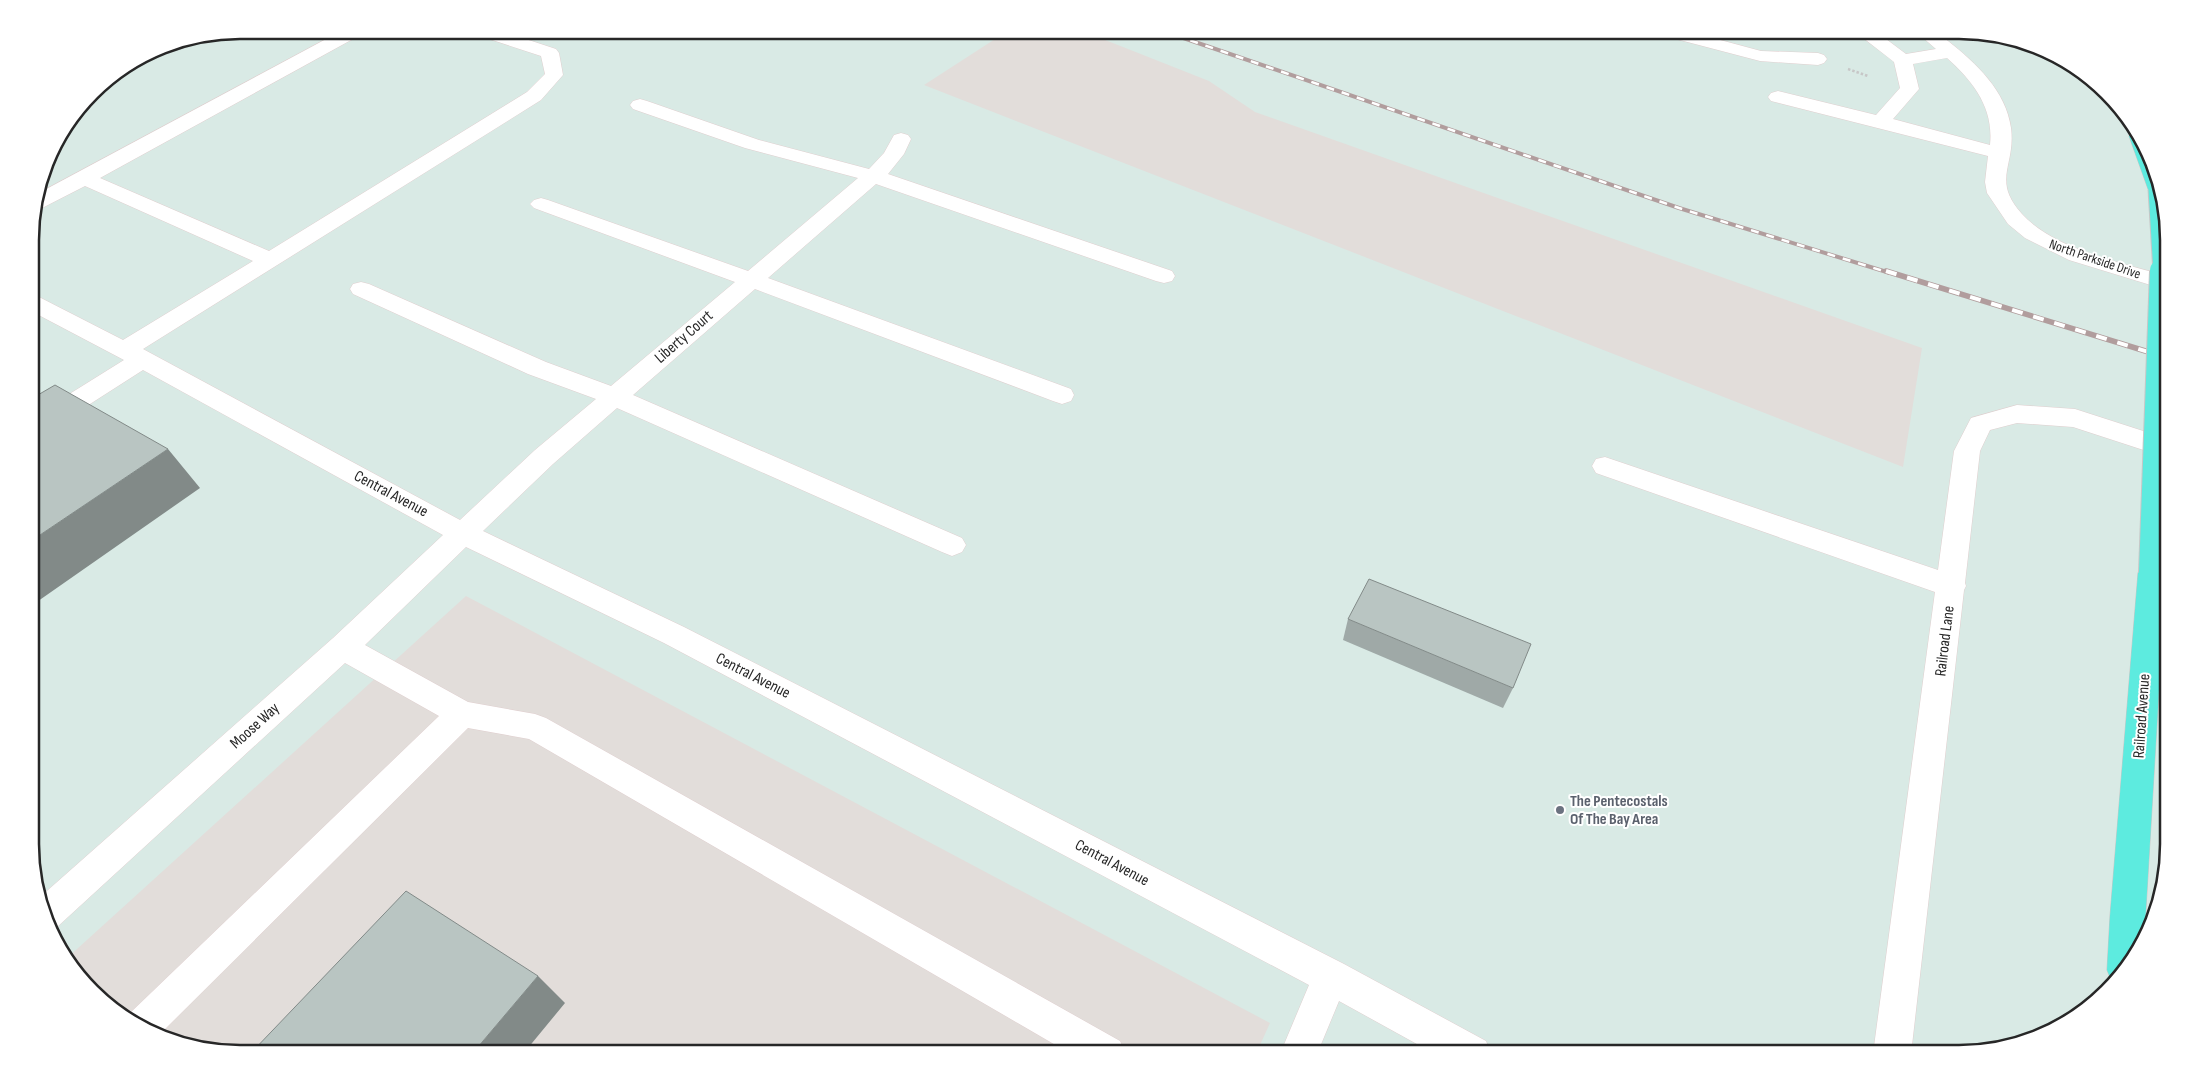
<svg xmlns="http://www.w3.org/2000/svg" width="2199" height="1084" font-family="'Sofia Sans Condensed',sans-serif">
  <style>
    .industrial { fill: #e2ddda }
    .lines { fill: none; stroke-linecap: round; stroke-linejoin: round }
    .minor-casing { stroke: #e0cfcf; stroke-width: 1 }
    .major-casing { stroke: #c7c7c7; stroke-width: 1 }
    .path { stroke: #c7c7c7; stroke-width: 2.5; stroke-dasharray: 2.5 2; stroke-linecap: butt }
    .minor { fill: #fff; fill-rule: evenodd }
    .major { fill: #5debdf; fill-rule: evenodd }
    .rail-far1-casing { stroke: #b19d9d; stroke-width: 4 }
    .rail-casing { stroke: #b19d9d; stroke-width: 5.5 }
    .rail-far1 { stroke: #fff; stroke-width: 2.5; stroke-dasharray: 8; stroke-linecap: butt }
    .rail { stroke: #fff; stroke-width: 4; stroke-dasharray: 11; stroke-linecap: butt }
    .major-bridge-far1-casing { stroke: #c7c7c7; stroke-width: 21; stroke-linecap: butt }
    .major-bridge-casing { stroke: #c7c7c7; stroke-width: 28; stroke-linecap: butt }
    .major-bridge-far1 { stroke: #5debdf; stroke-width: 19 }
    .major-bridge { stroke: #5debdf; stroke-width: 26 }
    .wall { fill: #9fa9a7 }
    .shaded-wall { fill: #828a88 }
    .building { fill: #b9c5c2; stroke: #828a88 }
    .worship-dot { fill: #6b7280; stroke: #fff; stroke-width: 2 }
    .labels { text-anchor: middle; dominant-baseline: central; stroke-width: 4; stroke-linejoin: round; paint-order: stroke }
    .far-street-label { font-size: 14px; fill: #272727; stroke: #fff }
    .street-label { font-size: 16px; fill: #272727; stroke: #fff }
    .worship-label { font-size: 16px; font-weight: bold; fill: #5b616d; stroke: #fff; text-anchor: start }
    .rim { fill: none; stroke: #272727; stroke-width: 2.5 }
  </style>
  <rect width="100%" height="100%" fill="#d9eae5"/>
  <!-- industrial -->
  <path class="industrial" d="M 1009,30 L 1080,30 L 1209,81 L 1255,112 L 1922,348 L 1903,467 L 924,85 Z
    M 466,596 L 1270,1023 L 1256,1054 L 240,1054 L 147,1032 L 73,972 L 66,959 Z"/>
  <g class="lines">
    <!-- minor casing -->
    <g class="minor-casing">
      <path id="minor" d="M 343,30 L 365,30 L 362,34 L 100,178 L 269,251 L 527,92 L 545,74 L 541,56 L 474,34 L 471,30 L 498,30 L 556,49 L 559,53 L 563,75 L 541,100 L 143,349 L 460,520 L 535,450 L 596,399 L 528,374 L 353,294 L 350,289 L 353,284 L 361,282 L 369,284 L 546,362 L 611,386 L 735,282 L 534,208 L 530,204 L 534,200 L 541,198 L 548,200 L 748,271 L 858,178 L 745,148 L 633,109 L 630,105 L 633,101 L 640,99 L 647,101 L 759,140 L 869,169 L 884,153 L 894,135 L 901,133 L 908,135 L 911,139 L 904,154 L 888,174 L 1172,271 L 1175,276 L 1172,281 L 1164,283 L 1156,281 L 876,184 L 768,278 L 1071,389 L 1074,395 L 1071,401 L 1062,404 L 1053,401 L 755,289 L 633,395 L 962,538 L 966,545 L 962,552 L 952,556 L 942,552 L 617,408 L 553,464 L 483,531 L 684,627 L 1344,964 L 1486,1041 L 1491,1054 L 1435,1054 L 1339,1001 L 1317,1054 L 1280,1054 L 1309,985 L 664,643 L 466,547 L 365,645 L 468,702 L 535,714 L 546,718 L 1120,1041 L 1126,1054 L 1071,1054 L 529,739 L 468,728 L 159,1035 L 147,1032 L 127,1016 L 439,716 L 345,663 L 56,928 L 50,930 L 39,898 L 333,638 L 443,535 L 143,370 L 40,436 L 31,439 L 31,418 L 124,360 L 31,311 L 31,295 L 39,297 L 123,340 L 253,261 L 85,186 L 44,207 L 35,209 L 39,193 Z
        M 1654,30 L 1683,30 L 1761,51 L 1818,53 L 1824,55 L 1827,59 L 1824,63 L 1818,65 L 1760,61 L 1657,34 Z
        M 1853,30 L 1874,30 L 1906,54 L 1936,49 L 1914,30 C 1920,30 1927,29 1933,30 C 1938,31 1944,38 1948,41 C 1976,63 2006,91 2011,128 C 2016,165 1991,180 2022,214 C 2055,250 2122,263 2167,276 L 2167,290 L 2069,260 L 2025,238 L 2008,224 L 1987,193 L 1985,182 L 1988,156 L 1771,101 L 1768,97 L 1771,93 L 1778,91 L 1876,115 L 1900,88 L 1894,62 ZM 1947,58 C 1973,81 1994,108 1990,145 L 1893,119 L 1919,89 L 1913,64 Z
        M 2017,405 L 2075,409 L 2168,439 L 2168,458 L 2073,427 L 2017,423 L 1990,430 L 1980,451 L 1965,583 L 1966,586 L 1964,590 L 1911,1054 L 1873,1054 L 1935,592 L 1596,473 L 1592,466 L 1596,459 L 1605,457 L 1938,570 L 1954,451 L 1971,418 Z"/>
    </g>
    <!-- major casing -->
    <g class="major-casing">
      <path id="major" d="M 2136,131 L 2153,160 L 2162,194 L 2151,193 L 2148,189 L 2129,136 L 2132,132 Z
        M 2152,562 L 2162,565 L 2166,573 L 2144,942 L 2115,984 L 2112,982 L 2107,970 L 2110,916 L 2138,573 L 2142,565 Z"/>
    </g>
    <!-- path -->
    <path class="path" d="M 1848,69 L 1868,76"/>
    <!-- minor -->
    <use href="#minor" class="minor"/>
    <!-- major -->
    <use href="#major" class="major"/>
    <!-- rail-far1 casing -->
    <g class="rail-far1-casing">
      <path id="rail-far1" d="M 1160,30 L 1679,208 L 1890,273"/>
    </g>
    <!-- rail casing -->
    <g class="rail-casing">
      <path id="rail" d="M 1886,271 L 2168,358"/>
    </g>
    <!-- rail-far1 -->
    <use href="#rail-far1" class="rail-far1"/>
    <!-- rail -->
    <use href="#rail" class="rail"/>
    <!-- major-bridge-far1 casing -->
    <g class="major-bridge-far1-casing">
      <path id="major-bridge-far1" d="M 2158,189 L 2163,273"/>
    </g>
    <!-- major-bridge casing -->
    <g class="major-bridge-casing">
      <path id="major-bridge" d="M 2152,573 L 2163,271"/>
    </g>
    <!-- major-bridge-far1 -->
    <use href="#major-bridge-far1" class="major-bridge-far1"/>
    <!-- major-bridge -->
    <use href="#major-bridge" class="major-bridge"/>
  </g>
  <!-- wall -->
  <path class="wall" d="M 1348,619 L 1513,688 L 1503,708 L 1343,640 Z"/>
  <!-- shaded-wall -->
  <path class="shaded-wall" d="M 168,449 L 200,488 L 31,606 L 31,541 Z
    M 538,976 L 565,1003 L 523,1054 L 472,1054 Z"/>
  <!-- building -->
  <path class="building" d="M 55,385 L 168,449 L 31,541 L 31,399 Z
    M 1369,579 L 1531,644 L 1513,688 L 1348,619 Z
    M 406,891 L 538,976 L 472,1054 L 250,1054 Z"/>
  <!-- markers -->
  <circle class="worship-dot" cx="1560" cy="810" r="5"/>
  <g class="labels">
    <!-- far-street labels -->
    <g class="far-street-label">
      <text transform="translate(2095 259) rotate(19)">North Parkside Drive</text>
    </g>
    <!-- street labels -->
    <g class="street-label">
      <text transform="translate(684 337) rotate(-41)">Liberty Court</text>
      <text transform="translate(391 494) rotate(28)">Central Avenue</text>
      <text transform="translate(1945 641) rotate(-83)">Railroad Lane</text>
      <text transform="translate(753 676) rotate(27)">Central Avenue</text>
      <text transform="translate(2142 716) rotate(-86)">Railroad Avenue</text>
      <text transform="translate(255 726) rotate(-42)">Moose Way</text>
      <text transform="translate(1112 863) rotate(28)">Central Avenue</text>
    </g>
    <!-- worship labels -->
    <g class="worship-label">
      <text x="1570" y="801">The Pentecostals<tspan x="1570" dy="18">Of The Bay Area</tspan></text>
    </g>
  </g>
  <!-- crop -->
  <path d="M0 0H2199V1084H0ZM240 39H1959A201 201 0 0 1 2160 240V844A201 201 0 0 1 1959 1045H240A201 201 0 0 1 39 844V240A201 201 0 0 1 240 39Z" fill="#fff" fill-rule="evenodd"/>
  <path class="rim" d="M240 39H1959A201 201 0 0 1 2160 240V844A201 201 0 0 1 1959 1045H240A201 201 0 0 1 39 844V240A201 201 0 0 1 240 39Z"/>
</svg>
